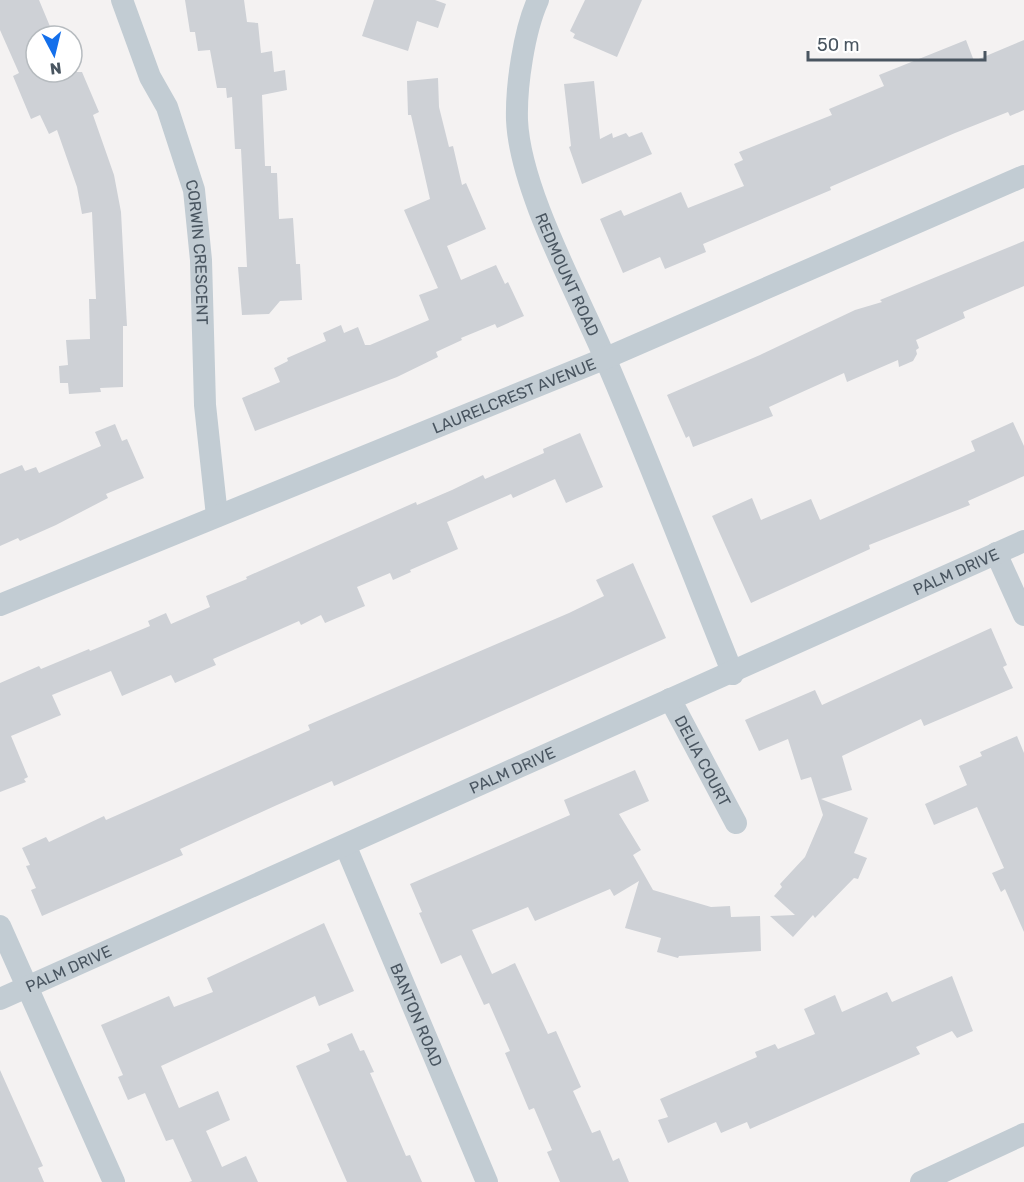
<svg xmlns="http://www.w3.org/2000/svg" width="1024" height="1182" font-family="Rubik,sans-serif">
  <style>
    .building { fill: #ced1d6 }
    .lines { fill: none; stroke-linecap: round; stroke-linejoin: round }
    .minor { stroke: #c2ccd3; stroke-width: 22 }
    .labels { text-anchor: middle; dominant-baseline: central; stroke-width: 6; stroke-linejoin: round; paint-order: stroke }
    .street-label { font-size: 16px; fill: #495560; stroke: #fff }
  </style>
  <rect width="100%" height="100%" fill="#f4f2f2"/>
  <!-- building -->
  <path class="building" d="M 0,0 L 39,0 L 54,36 L 36,36 L 36,72 L 82,72 L 99,112 L 93,115 L 114,175 L 121,212 L 127,326 L 123,326 L 123,387 L 100,388 L 101,392 L 69,394 L 68,383 L 60,383 L 59,366 L 68,365 L 66,340 L 90,339 L 89,299 L 96,299 L 92,212 L 82,214 L 77,187 L 57,130 L 49,134 L 40,115 L 31,119 L 13,76 L 19,73 L 0,30 Z
    M 185,0 L 244,0 L 247,22 L 258,23 L 261,53 L 272,51 L 274,72 L 285,70 L 287,90 L 262,95 L 265,166 L 271,166 L 271,173 L 277,173 L 279,219 L 293,218 L 296,264 L 300,264 L 302,300 L 280,301 L 269,314 L 242,315 L 238,267 L 247,267 L 241,149 L 235,149 L 232,97 L 227,98 L 226,88 L 217,88 L 210,50 L 198,51 L 195,32 L 190,32 Z
    M 374,0 L 435,0 L 446,4 L 438,28 L 417,21 L 408,51 L 362,36 Z
    M 585,0 L 642,0 L 617,57 L 573,38 L 575,34 L 570,31 Z
    M 966,40 L 974,61 L 1024,40 L 1024,110 L 1010,116 L 1008,112 L 955,133 L 830,187 L 831,190 L 703,244 L 706,252 L 665,269 L 660,257 L 623,273 L 600,219 L 621,210 L 624,216 L 681,192 L 688,208 L 744,186 L 734,164 L 743,160 L 739,152 L 832,115 L 829,109 L 884,86 L 879,75 Z
    M 438,78 L 439,107 L 449,147 L 453,146 L 462,185 L 466,183 L 486,229 L 447,246 L 461,280 L 496,265 L 505,284 L 508,282 L 524,316 L 497,328 L 495,324 L 461,338 L 462,340 L 436,352 L 438,357 L 397,377 L 255,431 L 242,398 L 280,382 L 274,368 L 288,361 L 287,358 L 326,341 L 323,333 L 341,325 L 344,333 L 358,327 L 365,345 L 370,345 L 429,320 L 419,295 L 438,288 L 404,210 L 430,199 L 411,115 L 408,115 L 407,81 Z
    M 594,81 L 600,139 L 612,133 L 613,138 L 626,133 L 629,137 L 642,132 L 652,154 L 582,184 L 569,147 L 571,146 L 564,84 Z
    M 1024,241 L 1024,286 L 963,312 L 965,318 L 916,340 L 919,348 L 916,350 L 917,354 L 913,361 L 899,367 L 898,360 L 847,382 L 844,373 L 769,407 L 773,416 L 693,447 L 689,436 L 686,438 L 667,395 L 760,355 L 855,310 L 882,302 L 880,300 Z
    M 1013,422 L 1024,446 L 1024,476 L 968,501 L 970,505 L 869,545 L 870,549 L 751,603 L 712,516 L 752,498 L 761,520 L 811,499 L 820,520 L 975,451 L 971,441 Z
    M 115,424 L 122,441 L 127,439 L 144,478 L 106,494 L 108,498 L 56,525 L 20,541 L 18,538 L 0,546 L 0,474 L 22,465 L 25,471 L 36,467 L 39,473 L 101,446 L 95,432 Z
    M 580,433 L 603,487 L 566,503 L 555,479 L 513,498 L 511,494 L 447,522 L 458,549 L 410,570 L 411,572 L 393,580 L 390,573 L 357,587 L 365,606 L 325,623 L 321,615 L 301,625 L 299,621 L 213,659 L 216,665 L 175,683 L 171,675 L 122,696 L 111,671 L 52,695 L 61,715 L 11,736 L 28,777 L 24,779 L 26,782 L 0,792 L 0,683 L 39,666 L 41,669 L 89,649 L 90,651 L 150,626 L 148,621 L 166,613 L 171,624 L 210,607 L 206,596 L 247,579 L 246,577 L 416,502 L 417,505 L 452,490 L 483,475 L 485,479 L 544,453 L 543,449 Z
    M 633,563 L 666,638 L 334,786 L 332,781 L 277,805 L 180,849 L 183,855 L 42,916 L 31,890 L 36,888 L 26,866 L 30,865 L 22,848 L 46,837 L 49,842 L 104,816 L 106,820 L 310,730 L 308,725 L 569,613 L 604,596 L 596,580 Z
    M 991,628 L 1007,665 L 1003,667 L 1013,688 L 924,726 L 921,719 L 842,756 L 852,790 L 821,799 L 868,818 L 854,853 L 867,858 L 858,879 L 854,878 L 815,918 L 813,915 L 793,937 L 770,916 L 795,915 L 774,896 L 782,887 L 780,884 L 805,857 L 823,815 L 811,777 L 801,780 L 788,739 L 759,751 L 745,720 L 815,690 L 822,705 Z
    M 1017,736 L 1024,753 L 1024,932 L 1005,889 L 1001,892 L 992,873 L 1004,868 L 977,807 L 934,825 L 925,804 L 967,785 L 959,766 L 982,756 L 980,752 Z
    M 635,770 L 649,801 L 619,814 L 641,850 L 633,855 L 653,890 L 711,907 L 730,906 L 731,917 L 760,916 L 761,951 L 679,956 L 678,958 L 657,952 L 661,938 L 625,928 L 639,881 L 614,896 L 610,889 L 535,921 L 528,907 L 472,930 L 492,974 L 515,963 L 548,1034 L 556,1031 L 581,1087 L 573,1091 L 592,1133 L 600,1130 L 613,1161 L 619,1158 L 629,1182 L 560,1182 L 547,1152 L 552,1150 L 534,1108 L 529,1110 L 519,1086 L 505,1053 L 510,1051 L 489,1003 L 484,1005 L 461,955 L 441,964 L 419,913 L 422,912 L 410,884 L 570,815 L 564,800 Z
    M 324,923 L 354,991 L 319,1006 L 315,996 L 161,1066 L 179,1108 L 218,1091 L 230,1120 L 206,1131 L 215,1151 L 222,1167 L 246,1156 L 258,1182 L 189,1182 L 192,1181 L 173,1139 L 166,1141 L 145,1093 L 128,1100 L 118,1077 L 123,1075 L 101,1025 L 169,996 L 174,1007 L 213,992 L 207,978 Z
    M 952,976 L 973,1031 L 957,1038 L 952,1031 L 916,1047 L 920,1054 L 750,1129 L 747,1122 L 721,1133 L 716,1122 L 668,1143 L 658,1120 L 668,1117 L 660,1099 L 757,1057 L 755,1052 L 775,1044 L 778,1049 L 815,1034 L 804,1009 L 835,995 L 842,1012 L 887,992 L 892,1002 Z
    M 352,1033 L 360,1051 L 364,1050 L 374,1072 L 370,1073 L 406,1156 L 410,1155 L 422,1182 L 347,1182 L 296,1066 L 330,1051 L 327,1044 Z
    M 0,1070 L 43,1166 L 38,1168 L 44,1182 L 0,1182 Z"/>
  <g class="lines">
    <!-- minor -->
    <g class="minor">
      <path id="s1" d="M 122,0 L 150,77 L 167,107 L 194,190 L 201,260 L 205,405 L 217,516"/>
      <path id="s2" d="M 538,0 C 524,31 516,86 517,120 C 520,190 577,292 605,358 C 650,462 690,568 733,674"/>
      <path d="M 996,553 L 1024,615"/>
      <path id="s3" d="M 0,605 L 606,358 L 1024,176"/>
      <path id="s4" d="M 670,699 L 736,823"/>
      <path id="s5" d="M 346,847 L 487,1182"/>
      <path d="M 0,926 L 114,1182"/>
      <path id="s6" d="M 0,999 L 1024,541"/>
      <path d="M 921,1182 L 1024,1134"/>
    </g>
  </g>
  <g class="labels">
    <!-- street labels -->
    <g class="street-label">
      <text stroke="none"><textPath href="#s1" startOffset="266">CORWIN CRESCENT</textPath></text>
      <text stroke="none"><textPath href="#s2" startOffset="286">REDMOUNT ROAD</textPath></text>
      <text stroke="none"><textPath href="#s3" startOffset="555">LAURELCREST AVENUE</textPath></text>
      <text stroke="none"><textPath href="#s6" startOffset="1047">PALM DRIVE</textPath></text>
      <text stroke="none"><textPath href="#s4" startOffset="70">DELIA COURT</textPath></text>
      <text stroke="none"><textPath href="#s6" startOffset="561">PALM DRIVE</textPath></text>
      <text stroke="none"><textPath href="#s6" startOffset="75">PALM DRIVE</textPath></text>
      <text stroke="none"><textPath href="#s5" startOffset="182">BANTON ROAD</textPath></text>
    </g>
  </g>
  <!-- north arrow -->
  <g transform="translate(54 54) rotate(173)"><circle r="28" fill="#ffffff" stroke="#b6bbbf" stroke-width="1.5"/>
  <path d="M0-4.5L10 22L0 15L-10 22Z" fill="#146feb"/>
  <text y="-9" font-size="16" font-weight="bold" text-anchor="middle" fill="#495560">N</text>
  </g>
  <!-- scale -->
  <path d="M808 51v9h177v-9" fill="none" stroke="#495560" stroke-width="3"/>
  <text x="817" y="51" font-size="18" fill="#495560" stroke="#ffffff" stroke-width="4.5" paint-order="stroke">50 m</text>
</svg>
